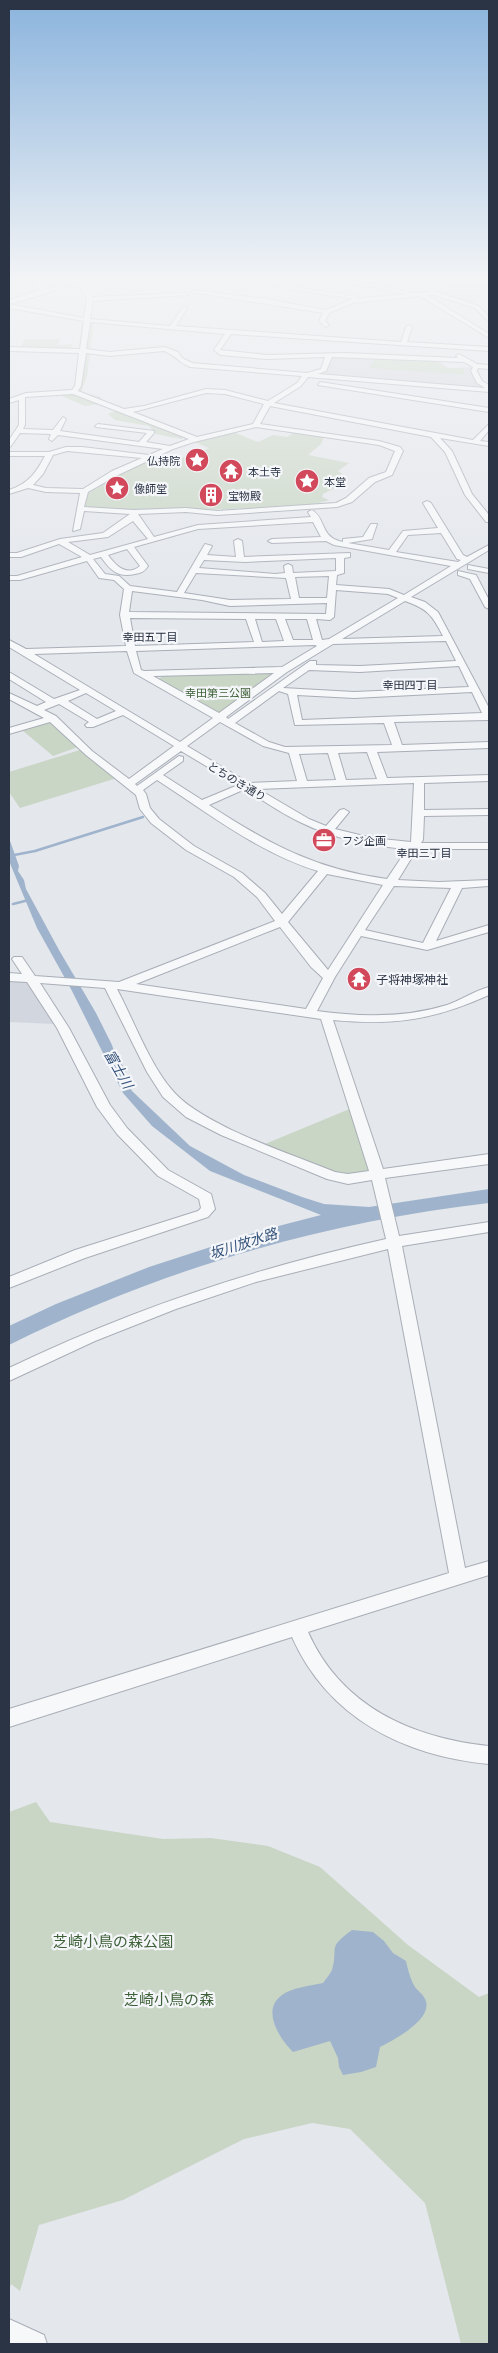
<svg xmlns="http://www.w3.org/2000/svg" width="498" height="2353" font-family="'Open Sans','Noto Sans JP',sans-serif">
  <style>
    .built { fill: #d2d6de }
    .green { fill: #c9d6c5 }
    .water { fill: #9fb4cc }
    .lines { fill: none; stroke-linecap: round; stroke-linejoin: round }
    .stream { stroke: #9fb4cc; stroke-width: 2.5 }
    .minor-casing { stroke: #a9aeb7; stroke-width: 2 }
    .major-casing { stroke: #a3abb8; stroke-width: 2 }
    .minor { fill: #f7f8fa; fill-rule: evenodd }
    .major { fill: #fff; fill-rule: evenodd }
    .rail-casing { stroke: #7d8696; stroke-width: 2.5 }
    .rail { stroke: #f4f6f9; stroke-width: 2; stroke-dasharray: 5; stroke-linecap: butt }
    .labels { text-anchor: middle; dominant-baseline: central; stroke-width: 4.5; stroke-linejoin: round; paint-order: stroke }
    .far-poi-label { font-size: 11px; fill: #2b3445; stroke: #f4f6f9; text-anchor: start }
    .far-neighbourhood-label { font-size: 11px; fill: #1d2536; stroke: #f4f6f9 }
    .far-park-label { font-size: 11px; fill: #3f6138; stroke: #f4f6f9 }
    .far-street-label { font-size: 11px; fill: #2b3445; stroke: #f4f6f9 }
    .poi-label { font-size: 12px; fill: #2b3445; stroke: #f4f6f9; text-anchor: start }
    .water-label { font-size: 14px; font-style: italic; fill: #34527a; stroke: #f4f6f9 }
    .near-park-label { font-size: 15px; fill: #3f6138; stroke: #f4f6f9 }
  </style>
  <rect width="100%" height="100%" fill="#e4e7ec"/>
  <!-- built -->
  <path class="built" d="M 334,356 L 437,360 L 449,368 L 471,367 L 475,380 L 488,388 L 478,389 L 312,374 L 329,368 L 331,357 Z
    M 9,982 L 28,982 L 55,1024 L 9,1022 Z"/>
  <!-- green -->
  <path class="green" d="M 439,278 L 452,279 L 461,284 L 489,286 L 489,293 L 482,295 L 474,304 L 435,293 L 451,291 L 448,285 L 437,279 Z
    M 82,322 L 94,323 L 87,376 L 81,392 L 100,397 L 105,403 L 85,406 L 62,396 L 62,391 L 81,388 L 81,383 L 75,382 Z
    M 25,339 L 60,339 L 58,345 L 72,344 L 71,350 L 20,349 Z
    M 376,357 L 436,361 L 446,368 L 464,368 L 464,375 L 369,368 Z
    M 115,411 L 127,412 L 189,436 L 181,439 L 156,434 L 149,426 L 115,420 L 108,414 Z
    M 233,432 L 258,442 L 273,435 L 287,437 L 295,432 L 324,437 L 321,444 L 308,455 L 349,463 L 338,471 L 346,477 L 339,484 L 341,485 L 323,494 L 322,497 L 329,500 L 309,506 L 201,510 L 171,509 L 131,511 L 84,508 L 87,494 L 91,490 L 124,471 L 152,459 L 171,462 L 209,448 L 194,442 Z
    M 276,673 L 222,712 L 214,712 L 158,679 L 165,675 Z
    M 53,722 L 78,747 L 53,756 L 22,730 Z
    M 80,750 L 117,778 L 20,808 L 9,792 L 9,772 Z
    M 352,1108 L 373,1173 L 352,1175 L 335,1174 L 265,1144 Z
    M 36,1802 L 50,1822 L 163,1839 L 211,1838 L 268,1846 L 320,1867 L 408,1945 L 479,1997 L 489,1993 L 489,2344 L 461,2344 L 425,2203 L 350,2129 L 312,2123 L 244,2139 L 123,2200 L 39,2225 L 20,2291 L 11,2284 L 9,2291 L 9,1812 Z"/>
  <!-- water -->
  <path class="water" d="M 9,838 L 19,866 L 18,871 L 24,880 L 26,889 L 59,950 L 96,1013 L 112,1045 L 116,1057 L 126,1070 L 125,1078 L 132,1091 L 190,1146 L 244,1175 L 302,1197 L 324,1204 L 369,1207 L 489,1189 L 489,1203 C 323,1222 159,1270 9,1345 L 9,1326 L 56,1304 L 149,1267 L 263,1230 L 321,1215 L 210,1171 L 152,1126 L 123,1093 L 71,989 L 37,928 L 9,861 Z
    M 352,1930 L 373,1932 L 384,1941 L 393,1953 L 406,1961 C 408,1970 410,1978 415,1987 C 418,1991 423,1994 425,1999 C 435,2018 394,2040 380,2047 L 376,2067 L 361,2072 L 343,2075 L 339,2067 L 338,2058 L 330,2041 L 293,2052 C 279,2038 261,2010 282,1995 C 293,1987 310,1986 323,1983 C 326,1979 330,1974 332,1970 C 339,1946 326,1949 352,1930 Z"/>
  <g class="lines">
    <!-- stream -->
    <path class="stream" d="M 9,856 L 35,851 L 143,817
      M 13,904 L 29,900"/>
    <!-- minor casing -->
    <g class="minor-casing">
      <path id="minor" d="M 72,278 L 78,278 L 92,297 L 186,293 L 189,295 L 93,301 L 90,319 L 170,326 L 184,306 L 187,308 L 176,326 L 401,342 L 406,327 L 409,325 L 412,327 L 407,342 L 489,347 L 489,351 L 231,334 L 220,350 L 267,355 L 345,353 L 458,358 L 456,356 L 459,354 L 477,364 L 489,365 L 489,369 L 478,368 L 477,371 L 482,381 L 489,385 L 489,392 L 308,377 L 301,386 L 274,403 L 473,440 L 489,424 L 489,430 L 480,441 L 489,442 L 489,446 L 440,438 L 452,451 L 472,494 L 489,515 L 489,522 L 486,522 L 465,495 L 445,452 L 431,437 L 270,406 L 260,424 L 379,441 L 400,447 L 403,451 L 392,475 L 375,482 L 352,502 L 337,507 L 217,515 L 186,512 L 138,514 L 154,537 L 198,525 L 311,517 L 308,512 L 312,510 C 326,518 320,538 343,542 L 343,539 L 363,537 L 371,524 L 377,524 L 372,539 L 348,543 L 389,550 L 403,531 L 438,528 L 423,503 L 427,501 L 431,503 L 463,555 L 467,557 L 489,545 L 489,550 L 411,597 L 425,602 L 438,612 L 489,708 L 489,720 L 394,722 L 402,745 L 489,742 L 489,748 L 377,752 L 387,778 L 489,775 L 489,781 L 424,783 L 424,810 L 489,809 L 489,815 L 424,816 L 423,840 L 421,843 L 489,843 L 489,849 L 417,849 L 398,880 L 439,882 L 489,880 L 489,886 L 462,888 L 436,941 L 489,925 L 489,932 L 427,950 L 361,936 L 335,977 L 317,1011 C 360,1017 405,1018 447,1005 C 461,1000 474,991 489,987 L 489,995 C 433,1020 394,1026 333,1020 L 383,1169 L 489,1154 L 489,1164 L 385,1178 L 399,1236 L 489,1222 L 489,1232 L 402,1246 L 465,1568 L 489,1561 L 489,1575 L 308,1632 C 341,1707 413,1738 489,1746 L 489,1764 C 404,1756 328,1718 292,1637 L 9,1727 L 9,1709 L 449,1573 L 388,1249 L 256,1282 L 176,1309 L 95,1341 L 9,1381 L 9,1368 C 129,1310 255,1268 386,1239 L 372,1180 L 348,1184 L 327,1179 L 221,1135 L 186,1117 L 163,1097 L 147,1072 L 105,988 L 40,983 L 69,1028 L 110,1105 L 127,1128 L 168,1170 L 211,1194 L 215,1209 L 208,1217 L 85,1258 L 9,1288 L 9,1277 L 75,1250 L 198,1211 L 201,1208 L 199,1199 L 158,1176 L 117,1134 L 97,1107 L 57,1028 L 27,982 L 9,981 L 9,973 L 22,974 L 12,959 L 14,957 L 22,957 L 35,976 L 119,982 L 275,921 L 257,897 L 234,877 L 186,850 L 151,823 L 140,809 L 136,795 L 86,755 L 50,722 L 9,734 L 9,728 L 44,718 L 9,699 L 9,693 L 37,706 L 46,702 L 9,679 L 9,672 L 54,699 L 80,690 L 9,647 L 9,640 L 26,649 L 126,646 L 120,615 L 124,589 L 114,580 L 99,578 L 87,561 L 20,580 L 9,580 L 9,576 L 17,576 L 82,557 L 59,544 L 21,557 L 9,557 L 9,553 L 17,553 L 60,539 L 103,533 L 130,514 L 84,511 L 80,529 L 73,531 L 80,493 L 46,492 L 28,488 L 9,494 L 9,490 C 28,484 36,473 45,456 L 9,456 L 9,452 L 49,452 L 66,447 L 82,447 L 149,455 L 163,449 L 58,435 L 52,441 L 49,439 L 51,434 L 20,433 L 11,446 L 9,447 L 9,440 L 19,425 L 19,400 L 9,403 L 9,399 L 26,393 L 72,390 L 75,386 L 79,353 L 9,351 L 9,347 L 80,349 L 84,321 L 9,308 L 9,304 L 84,318 L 87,298 L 77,284 L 45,293 L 42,291 L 75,281 ZM 90,322 L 225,334 L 214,350 L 220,355 L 267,359 L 325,357 L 321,369 L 307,373 L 192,363 L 182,358 L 178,352 L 165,347 L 109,352 L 86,349 ZM 164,351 C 175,355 180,363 190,367 L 302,376 L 297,383 L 268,401 L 225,390 L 206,389 L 144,406 L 124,409 L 78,391 L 81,386 L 86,353 L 109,356 ZM 332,357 L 464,362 L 473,367 L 471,371 L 477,383 L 485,388 L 318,374 L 326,371 ZM 206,393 L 225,394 L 264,404 L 253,424 L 197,437 L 133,412 ZM 73,394 L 189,439 L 170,446 L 146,442 L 154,433 L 154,431 L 98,424 L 95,426 L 96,427 L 147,433 L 139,442 L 60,431 L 66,419 L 63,417 L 53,430 L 23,429 L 25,425 L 25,397 ZM 256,427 L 379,445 L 395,451 L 386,472 L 369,478 L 346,498 L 336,503 L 217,511 L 186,508 L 134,510 L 84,507 L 88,492 L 118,475 L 173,449 L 194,442 ZM 67,451 L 142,458 L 112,471 L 83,489 L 46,488 L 33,485 L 43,474 L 53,455 ZM 133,521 L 148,539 L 90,555 L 68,542 L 108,537 ZM 313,522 L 321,537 L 272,539 L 268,541 L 272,543 L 326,541 L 334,545 L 451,566 L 404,595 L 389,589 L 336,585 L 337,575 L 344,573 L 344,558 L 350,557 L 350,553 L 244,557 L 242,541 L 238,539 L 234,541 L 236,557 L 207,555 L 212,546 L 205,544 L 177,592 L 130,586 L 119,576 L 105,574 L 93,559 L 101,557 C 110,570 118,578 135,574 C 141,573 144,572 148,566 L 134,547 L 198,529 ZM 441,533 L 457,559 L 461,560 L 458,562 L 396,552 L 408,535 ZM 127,549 L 140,566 C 127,577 116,566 108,555 ZM 336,558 L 336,571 L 293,573 L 292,566 L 288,564 L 284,566 L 285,573 L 275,574 L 199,568 L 204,560 L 245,562 ZM 196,573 L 286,578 L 291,599 L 230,600 L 184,593 ZM 329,576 L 327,598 L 299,598 L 295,577 ZM 336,590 L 388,594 L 398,598 L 329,639 L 322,640 L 316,619 L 330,620 L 334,617 ZM 132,591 L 202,600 L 230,606 L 327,603 L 326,614 L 129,612 ZM 405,601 C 428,609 432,615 443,636 L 342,639 ZM 130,618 L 246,619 L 254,642 L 135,646 ZM 255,619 L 276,619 L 284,641 L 262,642 ZM 285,619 L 307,619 L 313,640 L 293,640 ZM 446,641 L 456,661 L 360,666 L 316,665 L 316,661 L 310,661 L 228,719 L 226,717 L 287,672 L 333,644 ZM 315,645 L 317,646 L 282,667 L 144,671 L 141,670 L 136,651 ZM 127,651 L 134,673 L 213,718 L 180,742 L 34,654 ZM 459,666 L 469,687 L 354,692 L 283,688 L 309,670 L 360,672 ZM 274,673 L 219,713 L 153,676 ZM 279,691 L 288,694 L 295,725 L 384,723 L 392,745 L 285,747 L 269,742 L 235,723 ZM 472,692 L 482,713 L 302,720 L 297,695 L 354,698 ZM 86,693 L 116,711 L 97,719 L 68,701 ZM 59,704 L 89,722 L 85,725 L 87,727 L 93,727 L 123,715 L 174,746 L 129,779 L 92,751 L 56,716 L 44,710 ZM 220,722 L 263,746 L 289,753 L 297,781 L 249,783 L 187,746 ZM 181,751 L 238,785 L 202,800 L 163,775 L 183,761 L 183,757 L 179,756 L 137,786 L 135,784 ZM 367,752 L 377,779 L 346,780 L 338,753 ZM 328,753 L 336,780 L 307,781 L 299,754 ZM 157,780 C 208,813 259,853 318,871 L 282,914 L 265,893 L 242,873 L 194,846 L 159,819 L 150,808 L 146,794 L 143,790 ZM 414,783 L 411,842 L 372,838 L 335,829 L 349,812 L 344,809 L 340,810 L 326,826 L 309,819 L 258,789 ZM 245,789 C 264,801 282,814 302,823 C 334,839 372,846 407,849 L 387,879 C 315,869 269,844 209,805 ZM 327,874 L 383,885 L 328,970 L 288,922 ZM 394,886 L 451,888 L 423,943 L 365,930 ZM 280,927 L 311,967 L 323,978 L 306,1009 L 136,984 ZM 117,989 L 321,1019 L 369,1171 L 348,1174 L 335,1172 C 291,1154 201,1125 172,1090 C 149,1063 134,1021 117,989 Z
        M 260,278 L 267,278 L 282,285 L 359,297 L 356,299 L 281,288 Z
        M 313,278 L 368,282 L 411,293 L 431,292 L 426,278 L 432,278 L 436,292 L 479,306 L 489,317 L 489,322 L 475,308 L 434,295 L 427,295 L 489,334 L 489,338 L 420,296 L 353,303 L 329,313 L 325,321 L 329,325 L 326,327 L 319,321 L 323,313 L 191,292 L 194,290 L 267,299 L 326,310 L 352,299 L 406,294 L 368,286 Z
        M 31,280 L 33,283 L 9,287 L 9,283 Z
        M 320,382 L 489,408 L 489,412 L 318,385 Z
        M 468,565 L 489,569 L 489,573 L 468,569 Z
        M 458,571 L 476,575 L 489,600 L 489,609 L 485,607 L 470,579 L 458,575 Z
        M 9,2319 L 44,2335 L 47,2344 L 9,2344 Z"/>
    </g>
    <!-- major casing -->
    <g class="major-casing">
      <path id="major" d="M 47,278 L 63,278 L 39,283 L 48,286 L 48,293 L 9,304 L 9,300 L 41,290 L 29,283 L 29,281 Z"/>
    </g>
    <!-- minor -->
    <use href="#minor" class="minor"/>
    <!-- major -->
    <use href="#major" class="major"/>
    <!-- rail casing -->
    <g class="rail-casing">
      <path id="rail" d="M 9,283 L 43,278"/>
    </g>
    <!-- rail -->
    <use href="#rail" class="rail"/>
  </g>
  <!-- sky -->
  <linearGradient id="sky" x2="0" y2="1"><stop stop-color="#8bb4dd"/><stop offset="0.46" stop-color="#f3f4f6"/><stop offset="1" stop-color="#f3f4f6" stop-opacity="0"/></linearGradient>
  <rect width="498" height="607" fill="url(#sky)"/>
  <!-- icons -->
  <defs>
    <g id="sight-disc" transform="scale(1.25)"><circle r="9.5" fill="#d1495b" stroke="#f4f6f9"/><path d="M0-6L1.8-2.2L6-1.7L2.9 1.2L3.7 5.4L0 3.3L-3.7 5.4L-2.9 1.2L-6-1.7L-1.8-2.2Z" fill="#fff"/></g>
    <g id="temple-disc" transform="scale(1.25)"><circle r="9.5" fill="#d1495b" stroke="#f4f6f9"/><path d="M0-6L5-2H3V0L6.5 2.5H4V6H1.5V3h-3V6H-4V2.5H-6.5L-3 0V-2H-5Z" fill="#fff"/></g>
    <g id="building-disc" transform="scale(1.25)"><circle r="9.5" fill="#d1495b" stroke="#f4f6f9"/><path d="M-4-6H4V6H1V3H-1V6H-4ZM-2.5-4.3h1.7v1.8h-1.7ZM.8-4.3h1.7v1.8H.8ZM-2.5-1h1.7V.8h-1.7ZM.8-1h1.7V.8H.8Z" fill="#fff"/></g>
    <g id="office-disc" transform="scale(1.25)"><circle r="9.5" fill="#d1495b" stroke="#f4f6f9"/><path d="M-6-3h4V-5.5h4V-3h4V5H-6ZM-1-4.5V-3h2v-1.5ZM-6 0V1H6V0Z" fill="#fff"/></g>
  </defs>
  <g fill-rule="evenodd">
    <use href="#sight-disc" x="197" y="460"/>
    <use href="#temple-disc" x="231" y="471"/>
    <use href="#sight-disc" x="307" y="481"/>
    <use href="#sight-disc" x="117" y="488"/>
    <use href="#building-disc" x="211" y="495"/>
    <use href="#office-disc" x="324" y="840"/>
    <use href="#temple-disc" x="359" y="979"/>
  </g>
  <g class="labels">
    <!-- far-poi labels -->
    <g class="far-poi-label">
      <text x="180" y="460" text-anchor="end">仏持院</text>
      <text x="248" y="471">本土寺</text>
      <text x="324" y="481">本堂</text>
      <text x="134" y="488">像師堂</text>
      <text x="228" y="495">宝物殿</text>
      <text x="342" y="840">フジ企画</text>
    </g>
    <!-- far-neighbourhood labels -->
    <g class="far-neighbourhood-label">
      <text x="150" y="636">幸田五丁目</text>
      <text x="410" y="684">幸田四丁目</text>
      <text x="424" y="852">幸田三丁目</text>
    </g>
    <!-- far-park labels -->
    <g class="far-park-label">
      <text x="218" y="692">幸田第三公園</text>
    </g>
    <!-- far-street labels -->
    <g class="far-street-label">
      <text transform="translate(237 781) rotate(31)">とちのき通り</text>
    </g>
    <!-- poi labels -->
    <g class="poi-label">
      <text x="376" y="979">子将神塚神社</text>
    </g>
    <!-- water labels -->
    <g class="water-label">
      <text transform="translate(119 1069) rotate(60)">富士川</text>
      <text transform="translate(243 1243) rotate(-18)">坂川放水路</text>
    </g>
    <!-- near-park labels -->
    <g class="near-park-label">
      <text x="113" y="1941">芝崎小鳥の森公園</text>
      <text x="169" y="1999">芝崎小鳥の森</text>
    </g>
  </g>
  <!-- border -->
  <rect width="498" height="2353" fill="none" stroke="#2b3445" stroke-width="20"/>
</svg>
